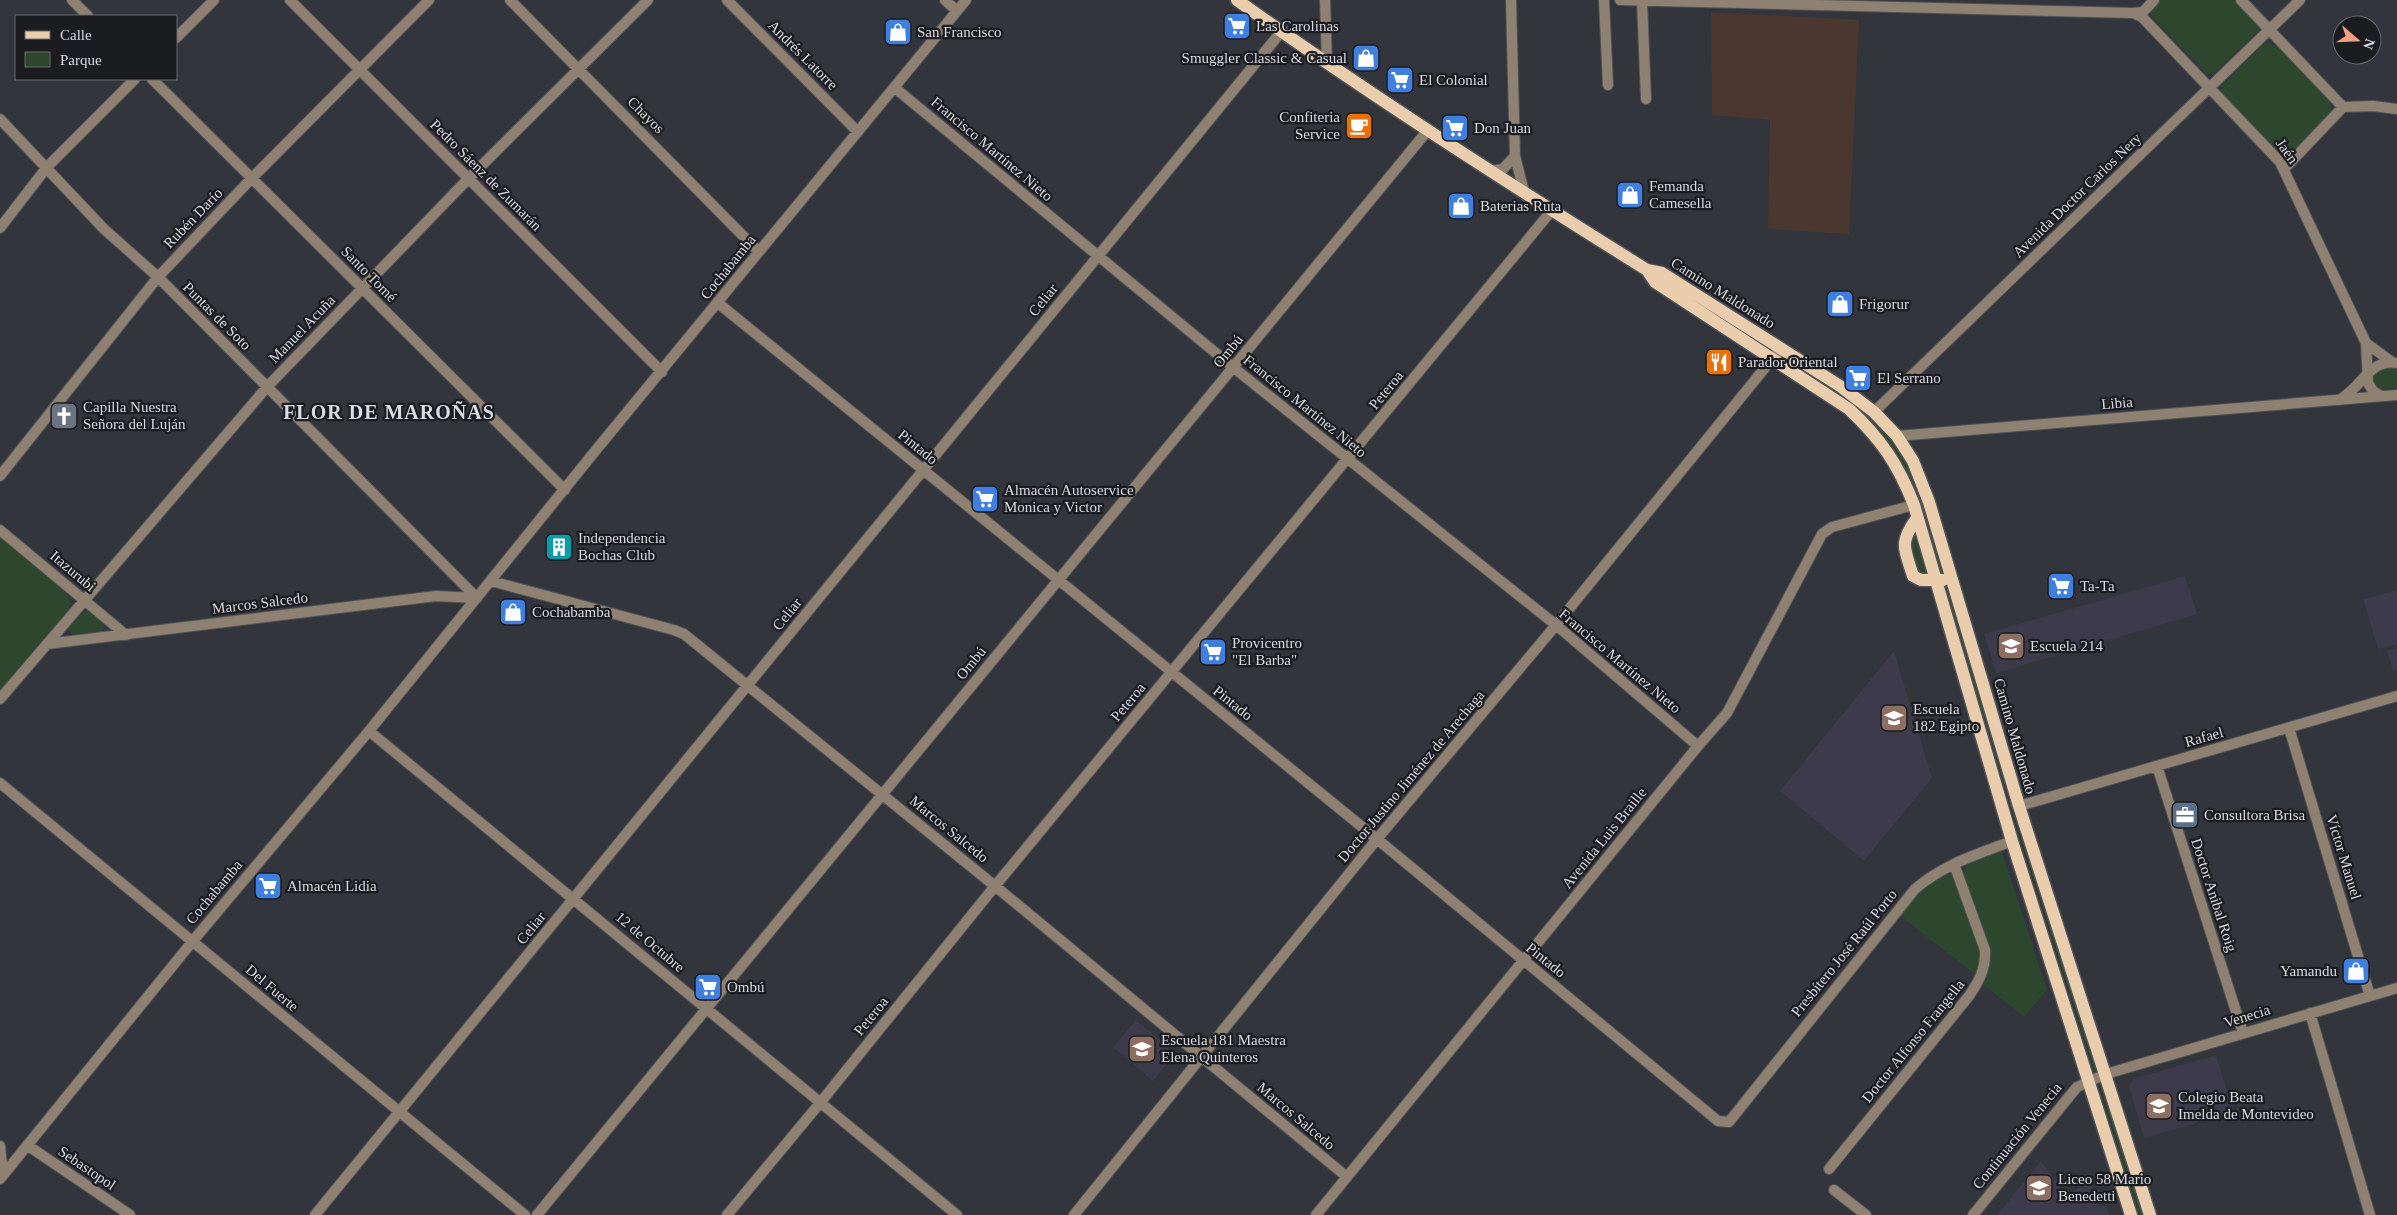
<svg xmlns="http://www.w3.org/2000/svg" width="2397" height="1215" font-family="Georgia,serif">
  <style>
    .industrial { fill: #4a3830 }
    .education { fill: #3d3a4b }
    .green { fill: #2d472e }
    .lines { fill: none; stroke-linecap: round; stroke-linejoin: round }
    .minor-casing { stroke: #505359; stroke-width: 12 }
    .tertiary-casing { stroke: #505359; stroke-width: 12 }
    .primary-casing { stroke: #505359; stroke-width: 15 }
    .minor { stroke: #8f8171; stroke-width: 10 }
    .tertiary { stroke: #8f8171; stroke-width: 10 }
    .primary { stroke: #eacdac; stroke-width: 12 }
    .labels { text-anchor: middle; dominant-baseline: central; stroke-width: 4.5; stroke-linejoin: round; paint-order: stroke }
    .poi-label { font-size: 15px; fill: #d8dadf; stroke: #1b1c20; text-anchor: start }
    .street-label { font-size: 15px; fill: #d8dadf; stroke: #1b1c20 }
    .district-label { font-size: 20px; font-weight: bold; letter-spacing: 1px; fill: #d9dce7; stroke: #1b1c20 }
  </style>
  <rect width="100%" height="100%" fill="#32353c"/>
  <!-- industrial -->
  <path class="industrial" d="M 1711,12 L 1859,20 L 1849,234 L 1768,229 L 1770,120 L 1712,115 Z"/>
  <!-- education -->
  <path class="education" d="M 2185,576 L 2197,614 L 1996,673 L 1984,634 Z
    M 2397,590 L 2397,644 L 2378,649 L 2363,599 Z
    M 2397,648 L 2397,670 L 2393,671 L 2387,651 Z
    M 1894,651 L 1932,778 L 1864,861 L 1780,791 Z
    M 1136,1020 L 1168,1047 L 1170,1051 L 1168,1062 L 1153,1081 L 1113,1047 Z
    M 2216,1055 L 2233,1112 L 2144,1138 L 2129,1086 L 2133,1079 Z
    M 2041,1161 L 2066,1196 L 2091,1179 L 2098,1207 L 2106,1205 L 2109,1215 L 1997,1215 Z"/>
  <!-- green -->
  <path class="green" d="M 2158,0 L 2235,0 L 2258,24 L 2260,29 L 2213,74 L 2207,74 L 2149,14 Z
    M 2269,43 L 2273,44 C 2288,57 2333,93 2332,112 L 2293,153 L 2288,155 L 2280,153 L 2220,91 L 2221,86 L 2264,44 Z
    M 1799,365 C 1830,384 1867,407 1889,436 C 1920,476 1930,528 1944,576 L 1941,576 C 1922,517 1910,457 1863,414 C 1843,396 1819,382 1797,368 Z
    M 2382,368 L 2397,369 L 2397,388 L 2376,389 L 2370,375 Z
    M 1914,532 L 1929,573 L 1927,576 L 1918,573 L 1909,545 Z
    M 0,537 L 68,595 L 71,602 L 68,610 L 0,690 Z
    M 1946,585 L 2098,1070 L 2097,1071 L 2094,1071 L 2012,811 L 1944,587 Z
    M 87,611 L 105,624 L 102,632 L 71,634 L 68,629 L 84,612 Z
    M 2000,851 L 2002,852 L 2047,990 L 2024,1017 L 1984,985 L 1991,952 L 1963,872 L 1969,862 Z
    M 1944,873 L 1952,874 L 1956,879 L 1980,953 L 1981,960 L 1977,976 L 1899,915 L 1913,897 Z
    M 2099,1084 L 2103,1084 L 2144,1215 L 2139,1215 Z"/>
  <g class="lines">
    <!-- minor casing -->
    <g class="minor-casing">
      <path id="minor" d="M 72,0 L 88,16
        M 290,0 L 662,372
        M 510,0 L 759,252
        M 727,0 L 858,132
        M 945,0 L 957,11
        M 1511,0 L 1515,156 L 1524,192
        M 1604,0 L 1608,85
        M 1620,0 L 2133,13 L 2143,12 L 2154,0
        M 2241,0 L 2343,107
        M 1642,1 L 1646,99
        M 2133,13 L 2142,17 L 2280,162 L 2366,343 L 2368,383 L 2373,391 L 2381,396
        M 176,38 L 214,0
        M 152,79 L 565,490
        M 895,88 L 1234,368 L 1556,625 L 1698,746
        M 0,119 L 104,229 L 158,277 L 477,598
        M 2284,169 L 2343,107 L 2373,106 L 2397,109
        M 1490,171 L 1503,169 L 1515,156
        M 0,228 L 47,167 L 135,79
        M 718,303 L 1377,839 L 1718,1121 L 1729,1122 L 1915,889 C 1944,864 1978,854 2012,841
        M 2366,343 L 2392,362
        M 2340,400 C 2346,395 2353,390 2358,384 C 2369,372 2378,360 2397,363
        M 1874,412 L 2300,0
        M 1897,436 L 2397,395
        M 0,476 L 158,277 L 252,178 L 429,0
        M 0,530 L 126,635
        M 491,581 L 674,630 L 684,634 L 995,886 L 1347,1177
        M 47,644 L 436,596 L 477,598
        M 0,699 L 267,387 L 469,178 L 648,0
        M 2289,728 L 2370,996
        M 369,731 L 957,1215
        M 2157,766 L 2243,1033
        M 0,783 L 525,1215
        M 2019,806 L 2397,696
        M 2310,1013 L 2370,1215
        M 27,1145 L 130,1215
        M 0,1146 L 3,1175
        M 1829,1169 L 1969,996 C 1979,981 1986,969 1985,950 L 1954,864
        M 0,1179 L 192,942 L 369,731 L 596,450 L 966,0
        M 1834,1190 L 1866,1215
        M 315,1215 L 1281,32
        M 537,1215 L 1428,130
        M 727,1215 L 820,1103 L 995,886 L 1553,209
        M 1074,1215 L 1377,839 L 1556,625 L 1777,353
        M 1316,1215 L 1698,746 L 1727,713 L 1822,534 L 1832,527 L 1914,505
        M 1973,1215 L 2077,1087 L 2106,1074 L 2397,988"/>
    </g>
    <!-- tertiary casing -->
    <g class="tertiary-casing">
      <path id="tertiary" d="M 1325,0 L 1327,63"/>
    </g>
    <!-- primary casing -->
    <g class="primary-casing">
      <path id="primary" d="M 1237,0 C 1370,95 1508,183 1647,270 L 1662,273 L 1840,386 L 1874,412 L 1897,436 L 1913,461 L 1929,502 L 2019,806 L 2150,1215
        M 1647,270 L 1655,282 L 1849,409 C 1881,439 1898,464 1914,505 L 2012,841 L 2131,1215
        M 1917,518 C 1899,543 1904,547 1913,576 L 1921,580 L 1943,580"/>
    </g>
    <!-- minor -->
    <use href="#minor" class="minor"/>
    <!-- tertiary -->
    <use href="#tertiary" class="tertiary"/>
    <!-- primary -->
    <use href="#primary" class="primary"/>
  </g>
  <!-- icons -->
  <defs>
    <g id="supermarket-square" transform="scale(1.4375)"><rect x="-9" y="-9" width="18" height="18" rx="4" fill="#3f7fe0" stroke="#1b1c20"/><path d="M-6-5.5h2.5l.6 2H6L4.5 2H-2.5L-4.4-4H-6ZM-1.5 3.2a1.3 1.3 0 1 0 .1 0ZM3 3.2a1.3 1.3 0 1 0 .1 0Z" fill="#fff"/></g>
    <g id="shop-square" transform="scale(1.4375)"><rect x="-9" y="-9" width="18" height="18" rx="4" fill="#3f7fe0" stroke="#1b1c20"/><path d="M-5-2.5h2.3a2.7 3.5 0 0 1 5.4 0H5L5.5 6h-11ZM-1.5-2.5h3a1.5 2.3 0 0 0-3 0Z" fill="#fff"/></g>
    <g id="cafe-square" transform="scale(1.4375)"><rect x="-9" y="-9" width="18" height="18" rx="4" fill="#e8710a" stroke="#1b1c20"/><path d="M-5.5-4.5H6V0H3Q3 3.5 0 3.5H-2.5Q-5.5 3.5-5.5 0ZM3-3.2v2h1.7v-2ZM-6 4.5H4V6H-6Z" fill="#fff"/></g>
    <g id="restaurant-square" transform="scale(1.4375)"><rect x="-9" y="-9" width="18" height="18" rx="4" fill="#e8710a" stroke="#1b1c20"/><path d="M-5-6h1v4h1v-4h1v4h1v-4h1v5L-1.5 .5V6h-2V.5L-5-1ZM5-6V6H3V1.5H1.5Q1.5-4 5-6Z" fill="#fff"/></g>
    <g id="church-square" transform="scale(1.4375)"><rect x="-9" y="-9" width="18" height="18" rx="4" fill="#6b7280" stroke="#1b1c20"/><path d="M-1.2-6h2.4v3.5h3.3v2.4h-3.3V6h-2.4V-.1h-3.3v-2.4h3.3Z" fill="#fff"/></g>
    <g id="building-square" transform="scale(1.4375)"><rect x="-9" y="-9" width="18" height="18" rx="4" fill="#0f9aa8" stroke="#1b1c20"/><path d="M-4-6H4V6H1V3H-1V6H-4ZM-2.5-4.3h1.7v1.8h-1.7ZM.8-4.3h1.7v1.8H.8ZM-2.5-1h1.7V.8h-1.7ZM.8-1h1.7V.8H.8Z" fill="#fff"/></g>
    <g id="school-square" transform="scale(1.4375)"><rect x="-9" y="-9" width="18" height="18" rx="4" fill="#8d6e63" stroke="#1b1c20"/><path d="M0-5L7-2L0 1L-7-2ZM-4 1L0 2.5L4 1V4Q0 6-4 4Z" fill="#fff"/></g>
    <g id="office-square" transform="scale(1.4375)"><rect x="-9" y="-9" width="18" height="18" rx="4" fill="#5c6f8a" stroke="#1b1c20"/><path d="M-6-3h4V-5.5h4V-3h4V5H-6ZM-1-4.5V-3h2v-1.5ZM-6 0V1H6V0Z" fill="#fff"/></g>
  </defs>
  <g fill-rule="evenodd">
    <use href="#supermarket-square" x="1237" y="26"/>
    <use href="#shop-square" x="898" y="32"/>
    <use href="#shop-square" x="1366" y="58"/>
    <use href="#supermarket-square" x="1400" y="80"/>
    <use href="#cafe-square" x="1359" y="126"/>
    <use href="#supermarket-square" x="1455" y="128"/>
    <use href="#shop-square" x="1630" y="195"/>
    <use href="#shop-square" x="1461" y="206"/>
    <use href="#shop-square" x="1840" y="304"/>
    <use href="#restaurant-square" x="1719" y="362"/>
    <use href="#supermarket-square" x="1858" y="378"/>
    <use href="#church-square" x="64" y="416"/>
    <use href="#supermarket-square" x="985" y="499"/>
    <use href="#building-square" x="559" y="547"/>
    <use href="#supermarket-square" x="2061" y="586"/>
    <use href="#shop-square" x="513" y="612"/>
    <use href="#school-square" x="2011" y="646"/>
    <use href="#supermarket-square" x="1213" y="652"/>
    <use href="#school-square" x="1894" y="718"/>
    <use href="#office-square" x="2185" y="815"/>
    <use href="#supermarket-square" x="268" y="886"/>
    <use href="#shop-square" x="2356" y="971"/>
    <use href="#supermarket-square" x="708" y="987"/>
    <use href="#school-square" x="1142" y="1049"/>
    <use href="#school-square" x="2159" y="1106"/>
    <use href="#school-square" x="2039" y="1188"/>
  </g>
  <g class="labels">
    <!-- poi labels -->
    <g class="poi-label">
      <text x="1256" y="26">Las Carolinas</text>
      <text x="917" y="32">San Francisco</text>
      <text x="1347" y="58" text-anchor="end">Smuggler Classic &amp; Casual</text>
      <text x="1419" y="80">El Colonial</text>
      <text x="1340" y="117" text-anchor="end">Confiteria<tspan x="1340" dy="17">Service</tspan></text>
      <text x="1474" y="128">Don Juan</text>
      <text x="1649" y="186">Femanda<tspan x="1649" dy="17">Camesella</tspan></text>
      <text x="1480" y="206">Baterias Ruta</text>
      <text x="1859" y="304">Frigorur</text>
      <text x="1738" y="362">Parador Oriental</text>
      <text x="1877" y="378">El Serrano</text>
      <text x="83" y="407">Capilla Nuestra<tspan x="83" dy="17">Señora del Luján</tspan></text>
      <text x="1004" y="490">Almacén Autoservice<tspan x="1004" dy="17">Monica y Victor</tspan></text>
      <text x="578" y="538">Independencia<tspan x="578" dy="17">Bochas Club</tspan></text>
      <text x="2080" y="586">Ta-Ta</text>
      <text x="532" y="612">Cochabamba</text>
      <text x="1232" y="643">Provicentro<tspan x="1232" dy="17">"El Barba"</tspan></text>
      <text x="2030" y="646">Escuela 214</text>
      <text x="1913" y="709">Escuela<tspan x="1913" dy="17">182 Egipto</tspan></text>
      <text x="2204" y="815">Consultora Brisa</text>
      <text x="287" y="886">Almacén Lidia</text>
      <text x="2337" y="971" text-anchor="end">Yamandu</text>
      <text x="727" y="987">Ombú</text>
      <text x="1161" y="1040">Escuela 181 Maestra<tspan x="1161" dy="17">Elena Quinteros</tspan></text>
      <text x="2178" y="1097">Colegio Beata<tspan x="2178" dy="17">Imelda de Montevideo</tspan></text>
      <text x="2058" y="1179">Liceo 58 Mario<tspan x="2058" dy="17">Benedetti</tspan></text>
    </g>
    <!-- street labels -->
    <g class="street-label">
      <text transform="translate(803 55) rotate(45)">Andrés Latorre</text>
      <text transform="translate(646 115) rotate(45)">Chayos</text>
      <text transform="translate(992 149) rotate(40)">Francisco Martínez Nieto</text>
      <text transform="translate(2287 151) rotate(55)">Jaén</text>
      <text transform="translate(486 175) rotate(45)">Pedro Sáenz de Zumarán</text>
      <text transform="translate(2077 195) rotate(-44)">Avenida Doctor Carlos Nery</text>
      <text transform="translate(193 218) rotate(-46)">Rubén Darío</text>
      <text transform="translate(728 267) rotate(-51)">Cochabamba</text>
      <text transform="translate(369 274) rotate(45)">Santo Tomé</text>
      <text transform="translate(1723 293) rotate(32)">Camino Maldonado</text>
      <text transform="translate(1043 300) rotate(-51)">Celiar</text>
      <text transform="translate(217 316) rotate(45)">Puntas de Soto</text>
      <text transform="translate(302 329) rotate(-46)">Manuel Acuña</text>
      <text transform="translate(1228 351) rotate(-51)">Ombú</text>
      <text transform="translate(1386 390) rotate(-51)">Peteroa</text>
      <text transform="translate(2117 403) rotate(-5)">Libia</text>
      <text transform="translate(1305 406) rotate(39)">Francisco Martínez Nieto</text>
      <text transform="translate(918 447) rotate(39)">Pintado</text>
      <text transform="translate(73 571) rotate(40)">Itazurubi</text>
      <text transform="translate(260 603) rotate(-7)">Marcos Salcedo</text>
      <text transform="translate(787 614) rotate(-51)">Celiar</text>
      <text transform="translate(1620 661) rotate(40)">Francisco Martínez Nieto</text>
      <text transform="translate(971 663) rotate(-51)">Ombú</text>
      <text transform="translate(1128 702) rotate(-50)">Peteroa</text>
      <text transform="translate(1233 703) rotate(39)">Pintado</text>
      <text transform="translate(2015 736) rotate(74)">Camino Maldonado</text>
      <text transform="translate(2204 737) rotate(-16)">Rafael</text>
      <text transform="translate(1411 776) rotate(-50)">Doctor Justino Jiménez de Arechaga</text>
      <text transform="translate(949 829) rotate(39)">Marcos Salcedo</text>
      <text transform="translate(1604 838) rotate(-51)">Avenida Luis Braille</text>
      <text transform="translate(2344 857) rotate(73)">Víctor Manuel</text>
      <text transform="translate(214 892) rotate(-50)">Cochabamba</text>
      <text transform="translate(2214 895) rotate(72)">Doctor Anibal Roig</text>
      <text transform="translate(531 928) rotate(-51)">Celiar</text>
      <text transform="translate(650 942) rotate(40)">12 de Octubre</text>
      <text transform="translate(1844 953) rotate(-51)">Presbítero José Raúl Porto</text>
      <text transform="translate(1546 960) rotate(39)">Pintado</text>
      <text transform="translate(272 988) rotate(40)">Del Fuerte</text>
      <text transform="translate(871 1016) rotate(-51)">Peteroa</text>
      <text transform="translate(2247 1016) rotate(-17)">Venecia</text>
      <text transform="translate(1913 1041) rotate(-51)">Doctor Alfonso Frangella</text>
      <text transform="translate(1296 1116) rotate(40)">Marcos Salcedo</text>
      <text transform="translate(2017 1136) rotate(-51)">Continuación Venecia</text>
      <text transform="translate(87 1168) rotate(34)">Sebastopol</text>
    </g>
    <!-- district labels -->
    <g class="district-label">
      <text x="389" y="412">FLOR DE MAROÑAS</text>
    </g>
  </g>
  <!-- legend -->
  <rect x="15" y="15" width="162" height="65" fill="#1b1c20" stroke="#67686c"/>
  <rect x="25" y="31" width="25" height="8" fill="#eacdac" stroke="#67686c"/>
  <text x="60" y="40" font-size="15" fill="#d8dadf">Calle</text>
  <rect x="25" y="52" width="25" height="15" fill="#2d472e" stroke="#67686c"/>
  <text x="60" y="65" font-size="15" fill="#d8dadf">Parque</text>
  <!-- north arrow -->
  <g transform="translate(2357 40) rotate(109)"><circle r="24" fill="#1b1c20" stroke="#67686c"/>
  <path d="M0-4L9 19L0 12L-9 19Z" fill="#f39f84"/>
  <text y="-8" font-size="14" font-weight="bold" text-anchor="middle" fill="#d8dadf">N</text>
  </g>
</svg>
